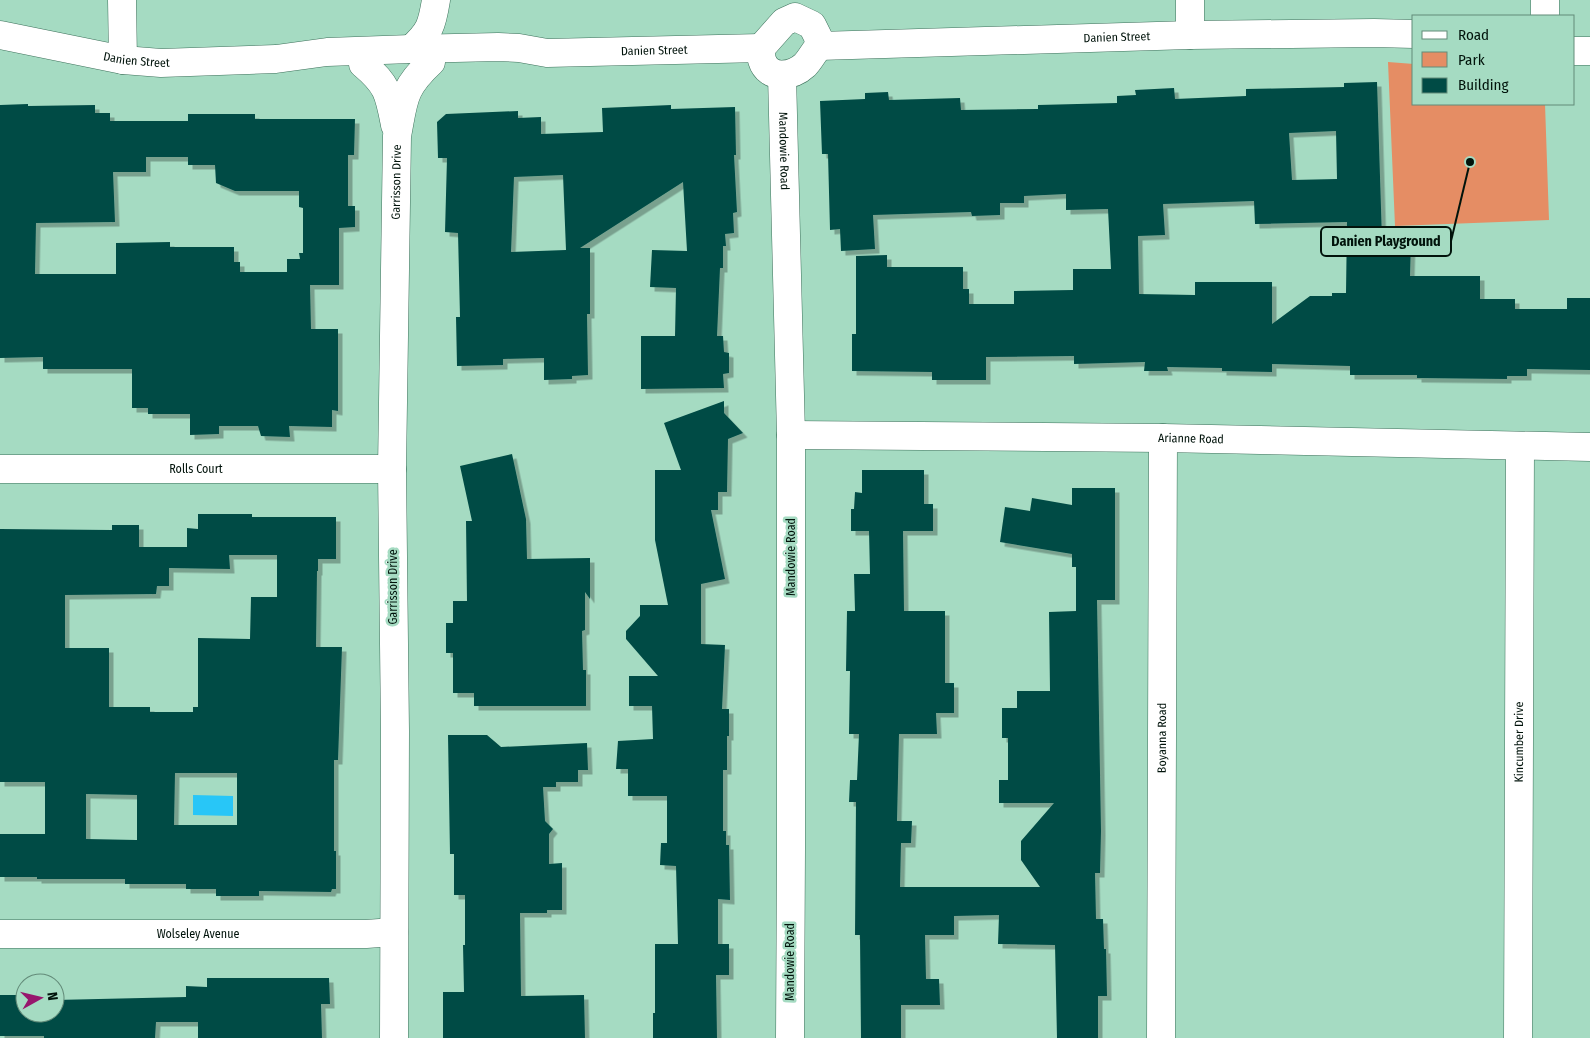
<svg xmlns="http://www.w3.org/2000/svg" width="1590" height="1038" font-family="'Fira Sans Condensed',sans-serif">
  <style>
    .green { fill: #e58d64 }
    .water { fill: #28c6f7 }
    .building { fill: #004b45; fill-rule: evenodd; filter: url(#shadow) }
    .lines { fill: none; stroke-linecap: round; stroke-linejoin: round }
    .minor-casing { stroke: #3d715b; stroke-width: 29 }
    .minor { stroke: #fff; stroke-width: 28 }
    .labels { text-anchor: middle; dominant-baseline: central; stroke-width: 5; stroke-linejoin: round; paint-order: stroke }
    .street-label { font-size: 12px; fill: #01130b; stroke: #a5dbc2 }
    .leader { fill: none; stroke: #01130b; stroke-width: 2 }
    .callout-dot { fill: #01130b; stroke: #a5dbc2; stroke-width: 2 }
    .callout { fill: #a5dbc2; stroke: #01130b; stroke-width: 2 }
    .callout-label { font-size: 14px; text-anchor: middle; font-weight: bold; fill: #01130b }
  </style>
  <defs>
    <filter id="shadow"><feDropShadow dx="4.5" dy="4.5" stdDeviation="0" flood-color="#0004"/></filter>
  </defs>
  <rect width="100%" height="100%" fill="#a5dbc2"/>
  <!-- green -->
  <path class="green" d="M 1388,62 L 1414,64 L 1414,104 L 1545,104 L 1549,220 L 1395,226 Z"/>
  <!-- water -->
  <path class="water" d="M 193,795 L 233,796 L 233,816 L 193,815 Z"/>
  <!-- building -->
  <path class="building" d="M 1377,82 L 1382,240 L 1411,240 L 1410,276 L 1480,276 L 1480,299 L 1515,299 L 1515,309 L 1567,309 L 1567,298 L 1590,298 L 1590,370 L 1527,369 L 1527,376 L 1507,376 L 1507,379 L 1417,378 L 1417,375 L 1350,375 L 1350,366 L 1272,364 L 1272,372 L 1222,371 L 1222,368 L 1167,367 L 1168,371 L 1144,371 L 1145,362 L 1074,364 L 1074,356 L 986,357 L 986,380 L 932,380 L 932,372 L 852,371 L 852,334 L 856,334 L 856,256 L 887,255 L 887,267 L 963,267 L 963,289 L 969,289 L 969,304 L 1014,304 L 1014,291 L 1073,290 L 1073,269 L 1111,269 L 1108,209 L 1066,210 L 1066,194 L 1024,196 L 1024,203 L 1000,203 L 1000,215 L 972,216 L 971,212 L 873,215 L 875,249 L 841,251 L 840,229 L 830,230 L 828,154 L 822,154 L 820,101 L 865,99 L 865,93 L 888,92 L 889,100 L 960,98 L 961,110 L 1038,109 L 1038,105 L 1117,103 L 1117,96 L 1136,95 L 1135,90 L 1174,88 L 1175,99 L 1246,96 L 1246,89 L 1344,87 L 1344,83 ZM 1336,131 L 1337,179 L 1292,180 L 1289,133 ZM 1254,201 L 1255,224 L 1347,222 L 1346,293 L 1332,293 L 1332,296 L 1310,296 L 1272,324 L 1272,282 L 1195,282 L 1195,295 L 1139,294 L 1138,236 L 1165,235 L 1163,204 Z
    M 28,104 L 28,106 L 95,105 L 95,113 L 110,113 L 110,121 L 188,121 L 188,114 L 255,114 L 255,119 L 355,119 L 354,155 L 348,155 L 348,206 L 355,206 L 355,227 L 339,228 L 339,285 L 310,285 L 311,329 L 338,329 L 338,411 L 332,410 L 332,427 L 289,426 L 290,437 L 261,436 L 258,426 L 219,426 L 219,434 L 190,435 L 190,414 L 148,414 L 148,408 L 132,408 L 132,369 L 43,369 L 43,357 L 0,358 L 0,105 ZM 146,157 L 188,157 L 188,165 L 215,165 L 216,183 L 235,191 L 299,191 L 299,207 L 303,208 L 303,253 L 299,253 L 300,259 L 287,259 L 287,272 L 240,272 L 240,262 L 234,262 L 234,247 L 170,247 L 170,242 L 116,243 L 116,274 L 35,274 L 36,223 L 115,222 L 113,172 L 146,172 Z
    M 671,105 L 671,109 L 735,107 L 736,155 L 734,155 L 737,212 L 733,213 L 734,233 L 725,234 L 726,246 L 723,246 L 723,268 L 720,268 L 717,336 L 723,336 L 724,352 L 729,353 L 729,373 L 723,374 L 724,388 L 641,389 L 641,336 L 675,336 L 676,288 L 650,287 L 652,250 L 687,251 L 683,182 L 580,248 L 590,248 L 590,314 L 587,314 L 588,375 L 572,376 L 572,379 L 544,380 L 544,358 L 503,359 L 503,365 L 457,366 L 456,317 L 460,317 L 458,233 L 445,232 L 447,158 L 438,158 L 437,122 L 446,114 L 518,111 L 518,118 L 541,117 L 541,134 L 603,132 L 602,108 ZM 563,175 L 566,250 L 511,252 L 514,177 Z
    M 724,401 L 724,413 L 743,433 L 728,439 L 727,492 L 718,492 L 718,510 L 711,510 L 725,579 L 701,584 L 701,644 L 725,645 L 722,709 L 729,709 L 729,736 L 727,736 L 727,770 L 723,770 L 723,831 L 726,831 L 726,845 L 729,845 L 730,900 L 718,899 L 718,944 L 729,944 L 729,975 L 716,975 L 717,1038 L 653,1038 L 653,1013 L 655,1013 L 655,944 L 678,944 L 676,866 L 660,865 L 661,843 L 667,843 L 667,796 L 628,796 L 628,769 L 616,769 L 618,741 L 653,739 L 652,706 L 629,706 L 629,676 L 658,676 L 626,639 L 626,631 L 640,616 L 640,605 L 668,605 L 655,540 L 655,470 L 681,470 L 664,423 Z
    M 512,454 L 526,519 L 527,559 L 590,558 L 590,599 L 585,592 L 585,630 L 582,631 L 583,670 L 586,670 L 586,706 L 474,706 L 474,693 L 453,693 L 453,653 L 446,653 L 446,623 L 453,623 L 453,601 L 467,601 L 466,521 L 472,521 L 460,466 Z
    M 862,470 L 924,470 L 924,504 L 933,504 L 933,531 L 903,531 L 904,611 L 945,611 L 945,683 L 954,683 L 954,713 L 936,713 L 937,734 L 899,734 L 897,821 L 912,821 L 911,843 L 901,843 L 900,887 L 1040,887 L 1021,860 L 1021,841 L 1054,803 L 999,803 L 999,780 L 1008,780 L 1008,738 L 1002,738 L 1002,708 L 1017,708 L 1017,691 L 1050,691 L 1049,612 L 1076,611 L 1076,567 L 1072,567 L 1072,554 L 1000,542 L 1005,507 L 1030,511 L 1032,498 L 1072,505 L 1072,488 L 1115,488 L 1115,600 L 1097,600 L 1101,831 L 1100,873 L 1095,873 L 1096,919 L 1103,919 L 1104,949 L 1106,949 L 1107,996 L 1098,996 L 1098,1038 L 1057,1038 L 1055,945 L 998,944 L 999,915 L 954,916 L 954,935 L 925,935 L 926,979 L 939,979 L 940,1005 L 901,1005 L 901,1038 L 861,1038 L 860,935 L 855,935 L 856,802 L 849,802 L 850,780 L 857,780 L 859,734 L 849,734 L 850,671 L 846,671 L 847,611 L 855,611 L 854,574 L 870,574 L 869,531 L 851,531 L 851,509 L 854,509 L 855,492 L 862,493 Z
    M 198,514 L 252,514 L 252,517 L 336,517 L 336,559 L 318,559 L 318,571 L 317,571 L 316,647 L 342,647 L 338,760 L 334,760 L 334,851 L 336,851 L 336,889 L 332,889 L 331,892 L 259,891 L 259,896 L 216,896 L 216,889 L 186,889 L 186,884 L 125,884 L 125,879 L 37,879 L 37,877 L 0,877 L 0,834 L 45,834 L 45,782 L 0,782 L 0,529 L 112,530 L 112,525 L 139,525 L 139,547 L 187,547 L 187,528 L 198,529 ZM 229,555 L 277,555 L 277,597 L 251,597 L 250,639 L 198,638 L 198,707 L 193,707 L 193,712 L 150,712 L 150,707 L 109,707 L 109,648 L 65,648 L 65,595 L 156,594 L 157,586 L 169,586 L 169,568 L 230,569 ZM 175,773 L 237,773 L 237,825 L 174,825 ZM 86,794 L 137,795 L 137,840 L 86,839 Z
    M 448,735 L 487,735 L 501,747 L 587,743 L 588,770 L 578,770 L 578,782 L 556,782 L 556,787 L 543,787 L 545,821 L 553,829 L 549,834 L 549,864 L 562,863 L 562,910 L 547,910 L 547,913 L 520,913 L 521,996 L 584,995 L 585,1038 L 443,1038 L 443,992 L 464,992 L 463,945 L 465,945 L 465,895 L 454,895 L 454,854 L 450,854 Z
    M 207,978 L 329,978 L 330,1004 L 321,1004 L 322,1038 L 198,1038 L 198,1022 L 156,1022 L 155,1038 L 44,1038 L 44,1036 L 0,1036 L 0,995 L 23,995 L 23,1000 L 25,1000 L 25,1013 L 55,1013 L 55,1000 L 186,997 L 186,986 L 207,987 Z"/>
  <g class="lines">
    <!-- minor casing -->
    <g class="minor-casing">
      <g id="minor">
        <path d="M 122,0 L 123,60"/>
        <path d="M 1190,0 L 1190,35"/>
        <path d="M 1545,0 L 1545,16"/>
        <path d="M 795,17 L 812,25 L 818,37 L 819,46 C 814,52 810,60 805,65 C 792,77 768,80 762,60 C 761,57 761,52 761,48 L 784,22 Z"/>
        <path id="s1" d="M 0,35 L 123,60 L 161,63 L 276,59 L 327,52 L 411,49 L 498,47 L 519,48 L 547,53 L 761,48"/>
        <path id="s2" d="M 819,46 L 1190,35 L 1374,33 L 1414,34"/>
        <path d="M 411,49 C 430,32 432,25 436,0"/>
        <path d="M 1574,51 L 1590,51"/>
        <path d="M 363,64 C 388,85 389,94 395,125"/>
        <path id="s3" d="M 782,75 L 791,435 L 791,849 L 790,1038"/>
        <path id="s4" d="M 791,435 L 1163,438 L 1590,447"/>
        <path id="s5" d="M 0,469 L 392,469"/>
        <path id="s6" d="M 0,934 L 366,934 L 394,932"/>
        <path id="s7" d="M 394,1038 L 395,731 L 392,469 L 397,136 C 404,100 402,89 431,62"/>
        <path id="s8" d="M 1161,1038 L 1163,438"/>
        <path id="s9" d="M 1518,1038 L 1520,446"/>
      </g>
    </g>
    <!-- minor -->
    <use href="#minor" class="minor"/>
  </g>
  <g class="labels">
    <!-- street labels -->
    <g class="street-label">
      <text stroke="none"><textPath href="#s2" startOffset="298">Danien Street</textPath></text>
      <text stroke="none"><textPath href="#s1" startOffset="658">Danien Street</textPath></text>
      <text stroke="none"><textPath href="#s1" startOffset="139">Danien Street</textPath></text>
      <text stroke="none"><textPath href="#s3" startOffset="76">Mandowie Road</textPath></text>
      <text stroke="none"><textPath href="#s7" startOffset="856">Garrisson Drive</textPath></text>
      <text stroke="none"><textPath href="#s4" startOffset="400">Arianne Road</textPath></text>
      <text stroke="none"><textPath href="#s5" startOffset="196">Rolls Court</textPath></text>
      <text transform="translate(791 557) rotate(-90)">Mandowie Road</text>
      <text transform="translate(393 587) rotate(-90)">Garrisson Drive</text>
      <text stroke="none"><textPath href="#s8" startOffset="300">Boyanna Road</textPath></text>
      <text stroke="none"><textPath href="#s9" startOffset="296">Kincumber Drive</textPath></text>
      <text stroke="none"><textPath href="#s6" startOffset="198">Wolseley Avenue</textPath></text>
      <text transform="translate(790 962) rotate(-90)">Mandowie Road</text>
    </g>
  </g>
  <!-- callouts -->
  <path class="leader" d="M1470 162L1451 241"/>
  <circle class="callout-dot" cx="1470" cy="162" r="5"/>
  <rect class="callout" x="1321" y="227" width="130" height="29" rx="5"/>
  <g class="callout-label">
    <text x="1386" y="246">Danien Playground</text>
  </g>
  <!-- legend -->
  <rect x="1412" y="15" width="162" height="90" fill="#a5dbc2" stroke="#638b79"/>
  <rect x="1422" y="31" width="25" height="8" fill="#ffffff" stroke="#638b79"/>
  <text x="1458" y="40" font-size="15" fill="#01130b">Road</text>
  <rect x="1422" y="52" width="25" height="15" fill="#e58d64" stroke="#638b79"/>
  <text x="1458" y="65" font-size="15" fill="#01130b">Park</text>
  <rect x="1422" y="78" width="25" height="15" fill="#004b45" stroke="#638b79"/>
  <text x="1458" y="90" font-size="15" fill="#01130b">Building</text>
  <!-- north arrow -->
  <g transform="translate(40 998) rotate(82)"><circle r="24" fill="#a5dbc2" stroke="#638b79"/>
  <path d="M0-4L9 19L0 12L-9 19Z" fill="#97166d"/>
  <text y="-8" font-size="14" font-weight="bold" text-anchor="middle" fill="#01130b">N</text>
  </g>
</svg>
